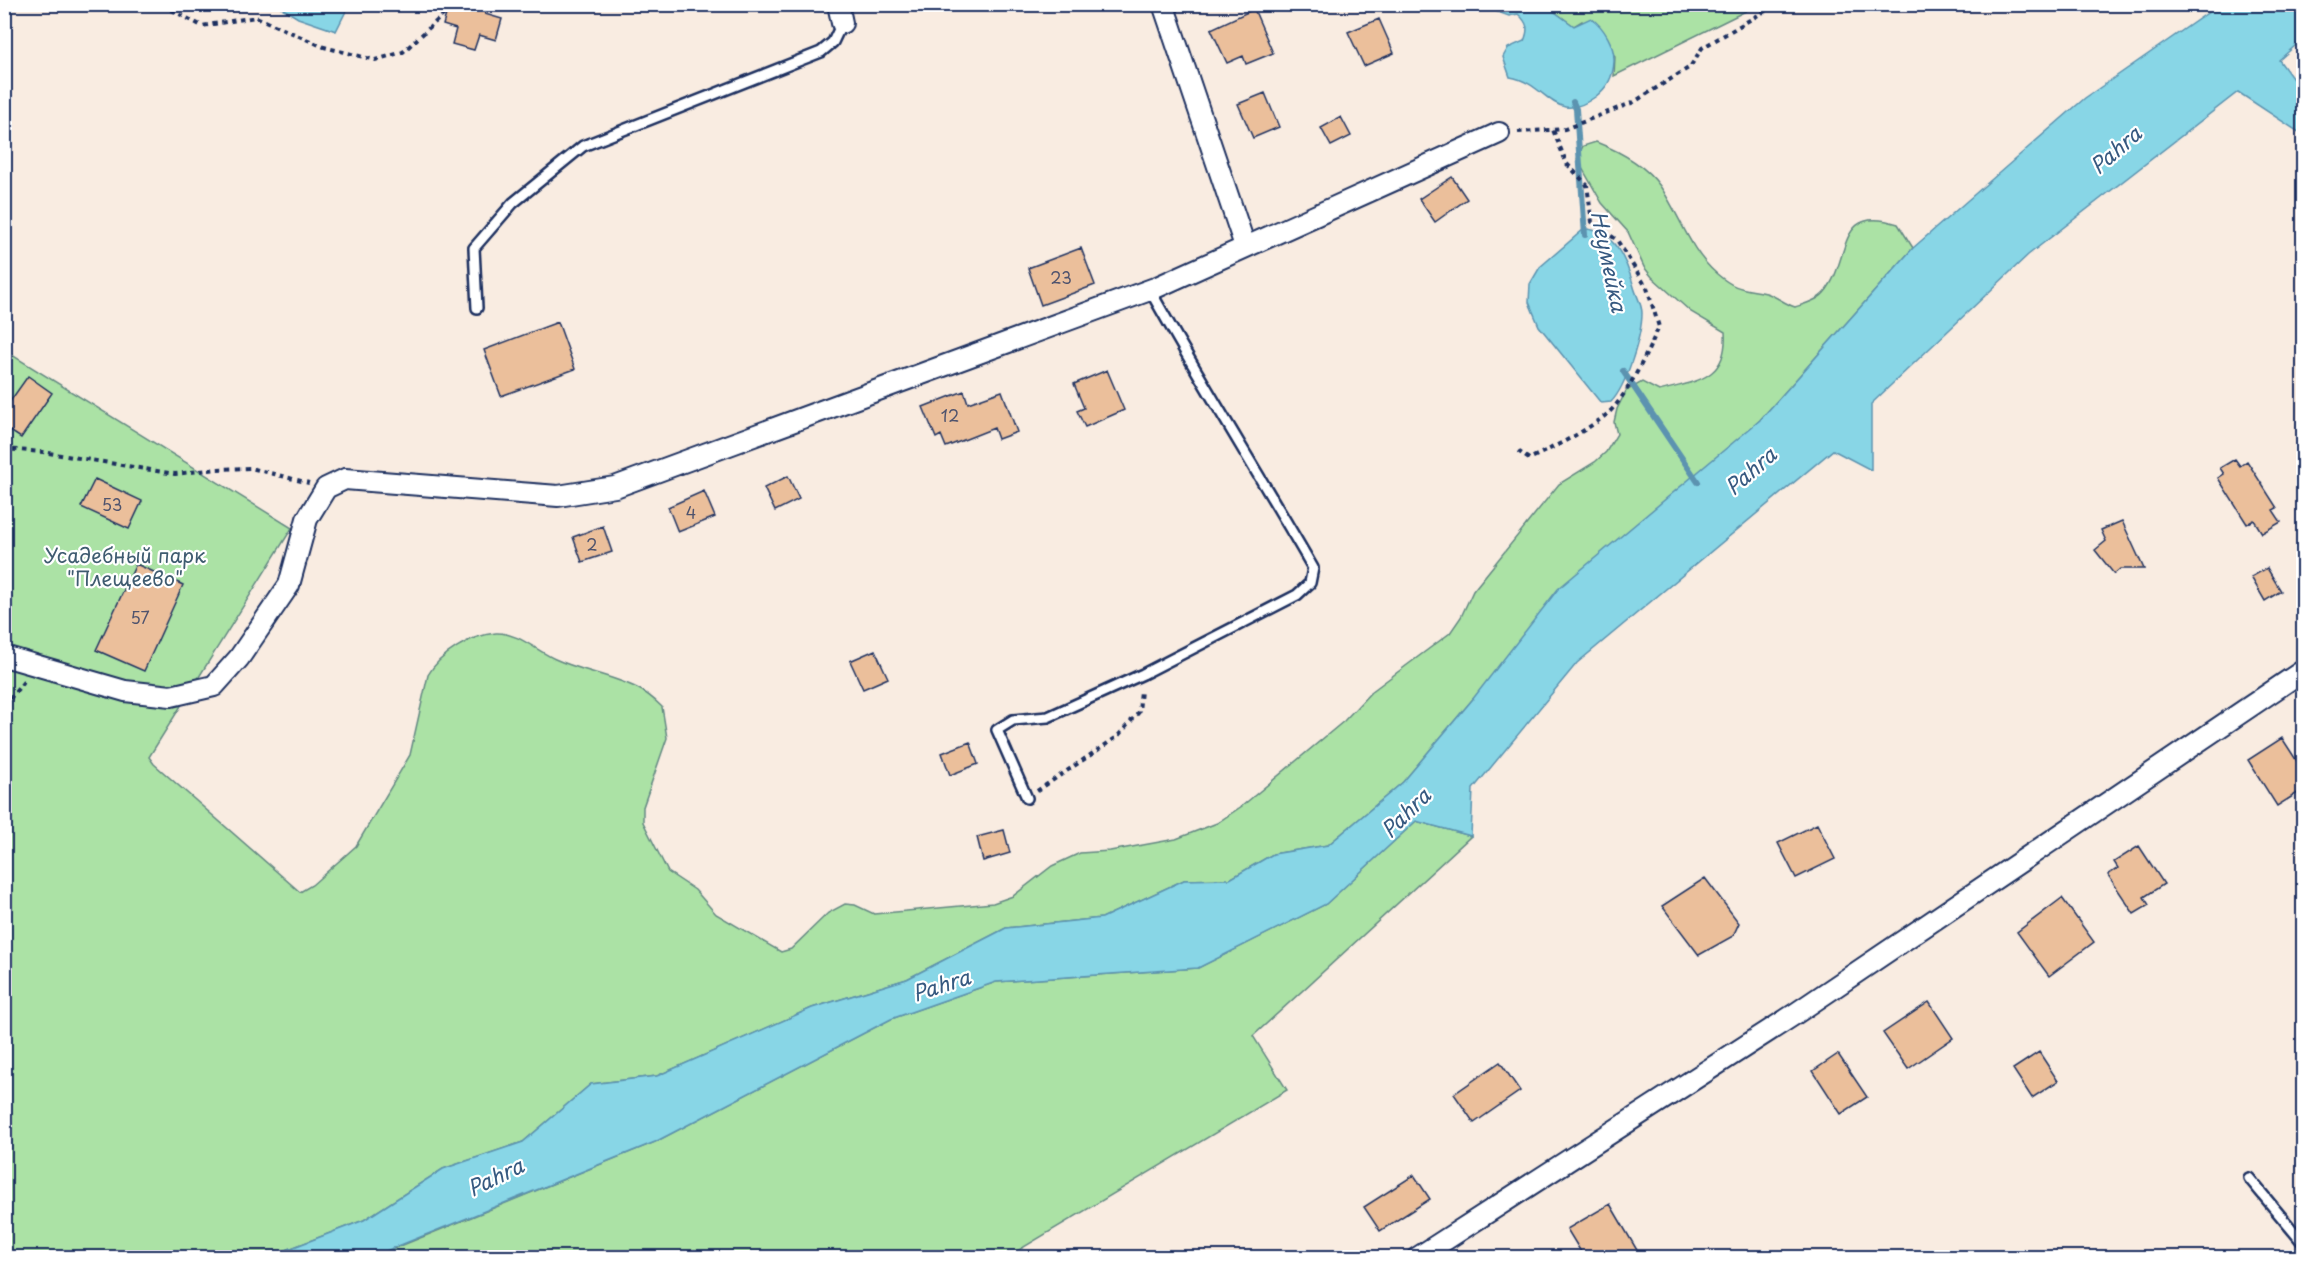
<svg xmlns="http://www.w3.org/2000/svg" width="2308" height="1262" font-family="'Playpen Sans',sans-serif">
  <style>
    .green { fill: #abe2a5; stroke: #638882; stroke-width: 1.5 }
    .water { fill: #88d6e6; stroke: #5c93b0; stroke-width: 1.5 }
    .lines { fill: none; stroke-linecap: round; stroke-linejoin: round }
    .stream { stroke: #5c93b0; stroke-width: 6 }
    .building { fill: #ebbf9b; stroke: #1b2f5e; stroke-width: 1.5 }
    .lane-casing { stroke: #1b2f5e; stroke-width: 14 }
    .street-casing { stroke: #1b2f5e; stroke-width: 24 }
    .path { stroke: #1b2f5e; stroke-width: 4; stroke-dasharray: 4.5 4.5; stroke-linecap: butt }
    .lane { stroke: #fff; stroke-width: 9 }
    .street { stroke: #fff; stroke-width: 20 }
    .labels { text-anchor: middle; dominant-baseline: central; stroke-width: 4.5; stroke-linejoin: round; paint-order: stroke }
    .number-label { font-size: 16px; fill: #4f536d }
    .park-label { font-size: 20px; fill: #3f5c70; stroke: #fff }
    .water-label { font-size: 21px; font-style: italic; fill: #365980; stroke: #fff }
  </style>
  <rect width="100%" height="100%" fill="#f9ece1"/>
  <filter id="ink" filterUnits="userSpaceOnUse"><feTurbulence type="fractalNoise" baseFrequency=".0167" numOctaves="2"/><feDisplacementMap in="SourceGraphic" scale="12" xChannelSelector="R" yChannelSelector="G"/><feConvolveMatrix kernelMatrix="1 2 1 2 8 2 1 2 1" color-interpolation-filters="sRGB"/></filter>
  <g filter="url(#ink)">
    <!-- green -->
    <path class="green" d="M 1545,5 L 1758,5 L 1614,76 L 1615,56 L 1582,21 L 1574,26 Z
      M 1596,142 C 1619,151 1645,165 1660,186 C 1680,215 1689,250 1717,274 C 1737,291 1743,288 1766,293 C 1776,296 1785,304 1795,307 C 1804,304 1817,301 1824,293 C 1852,261 1834,203 1898,224 L 1913,248 L 1760,420 L 1472,700 L 1403,782 L 1328,845 L 1273,854 L 1230,879 L 1184,880 L 1102,918 L 1006,928 L 907,979 L 812,1008 L 657,1076 L 591,1084 L 523,1142 L 443,1169 L 364,1220 L 268,1257 L 5,1257 L 4,350 L 292,528 L 149,757 L 154,764 L 300,892 L 312,885 L 356,846 L 410,755 L 428,675 C 440,654 471,635 496,633 C 517,632 537,651 555,659 C 581,671 611,675 637,688 C 647,693 654,699 662,707 L 667,738 L 643,807 L 643,822 L 668,872 L 695,890 L 716,914 L 781,952 L 791,949 L 828,913 L 845,904 L 855,905 L 874,914 L 993,903 L 1013,896 L 1052,866 L 1080,853 L 1110,851 L 1176,839 L 1217,823 L 1242,806 L 1344,721 L 1371,692 L 1450,633 L 1461,617 L 1473,591 L 1559,484 L 1595,462 L 1606,452 L 1617,434 L 1614,422 L 1617,409 L 1626,391 L 1642,382 L 1659,391 C 1696,381 1728,380 1725,332 L 1691,312 L 1652,277 L 1644,267 L 1628,232 L 1602,203 L 1577,159 L 1583,146 Z
      M 1416,821 L 1471,836 L 1253,1036 L 1287,1090 L 1007,1257 L 371,1258 L 655,1142 L 891,1019 L 996,982 L 1198,968 L 1326,904 Z"/>
    <!-- water -->
    <path class="water" d="M 282,4 L 349,4 L 349,5 L 336,31 L 298,18 L 280,7 Z
      M 1504,4 L 1545,5 L 1574,26 L 1591,18 C 1604,27 1615,46 1614,62 C 1613,77 1608,87 1595,97 C 1554,127 1548,83 1510,77 L 1503,57 L 1508,48 L 1524,41 C 1529,29 1528,23 1518,14 L 1509,16 L 1495,11 Z
      M 2219,5 L 2303,5 L 2303,39 L 2279,60 L 2303,93 L 2303,127 L 2300,133 L 2238,92 L 2028,255 L 1871,404 L 1871,470 L 1833,450 L 1577,663 L 1473,789 L 1471,836 L 1416,821 L 1326,904 L 1198,968 L 996,982 L 891,1019 L 655,1142 L 371,1257 L 218,1257 L 268,1257 L 364,1220 L 443,1169 L 523,1142 L 591,1084 L 657,1076 L 812,1008 L 907,979 L 1006,928 L 1102,918 L 1184,880 L 1230,879 L 1273,854 L 1328,845 L 1403,782 L 1472,700 L 1558,589 L 1760,420 L 1913,248 L 2085,98 Z
      M 1584,229 C 1614,229 1627,262 1634,287 C 1636,295 1642,304 1642,313 C 1642,335 1626,387 1611,402 L 1601,403 L 1539,326 L 1529,302 L 1530,284 L 1540,267 Z"/>
    <g class="lines">
      <!-- stream -->
      <path class="stream" d="M 1573,102 L 1576,109 L 1585,235
        M 1623,371 L 1698,482"/>
    </g>
    <!-- building -->
    <path class="building" d="M 449,4 L 467,9 L 468,4 L 488,4 L 485,14 L 502,19 L 496,40 L 479,35 L 474,50 L 452,44 L 456,29 L 443,25 Z
      M 1254,9 L 1273,53 L 1246,64 L 1243,56 L 1227,63 L 1211,29 Z
      M 1379,19 L 1394,53 L 1364,66 L 1348,32 Z
      M 1265,93 L 1279,127 L 1253,138 L 1238,104 Z
      M 1341,117 L 1351,136 L 1331,146 L 1321,128 Z
      M 1452,177 L 1467,199 L 1435,222 L 1419,199 Z
      M 1081,248 L 1095,285 L 1041,305 L 1028,268 Z
      M 558,322 L 575,369 L 501,396 L 484,350 Z
      M 1107,370 L 1124,410 L 1085,427 L 1077,411 L 1084,408 L 1074,384 Z
      M 28,376 L 52,393 L 21,438 L 4,427 L 4,410 Z
      M 964,391 L 968,403 L 1002,391 L 1017,432 L 998,439 L 994,428 L 946,447 L 941,435 L 936,438 L 923,407 Z
      M 2235,459 L 2240,466 L 2247,461 L 2277,508 L 2273,510 L 2281,522 L 2262,533 L 2254,520 L 2247,524 L 2218,478 L 2224,474 L 2220,468 Z
      M 788,476 L 799,499 L 775,511 L 764,488 Z
      M 95,479 L 142,501 L 129,529 L 81,507 Z
      M 704,491 L 715,517 L 678,532 L 668,507 Z
      M 2122,521 L 2144,569 L 2120,569 L 2114,574 L 2095,550 L 2106,541 L 2101,530 Z
      M 603,526 L 612,552 L 582,562 L 573,537 Z
      M 136,564 L 183,585 L 144,671 L 96,650 Z
      M 2267,568 L 2281,591 L 2265,601 L 2251,577 Z
      M 875,650 L 888,678 L 863,689 L 850,661 Z
      M 2282,738 L 2304,772 L 2304,789 L 2277,806 L 2248,760 Z
      M 970,742 L 978,764 L 950,775 L 942,753 Z
      M 1817,824 L 1835,859 L 1796,878 L 1778,843 Z
      M 1004,830 L 1010,853 L 983,861 L 977,837 Z
      M 2139,846 L 2164,884 L 2144,897 L 2149,905 L 2134,914 L 2108,875 L 2118,868 L 2114,862 Z
      M 1705,878 L 1739,923 L 1733,936 L 1699,955 L 1662,906 Z
      M 2062,898 L 2094,942 L 2049,976 L 2017,932 Z
      M 1929,1002 L 1953,1038 L 1908,1069 L 1883,1033 Z
      M 2039,1052 L 2058,1081 L 2032,1098 L 2013,1069 Z
      M 1838,1054 L 1867,1097 L 1841,1114 L 1813,1071 Z
      M 1500,1062 L 1520,1091 L 1474,1123 L 1454,1094 Z
      M 1414,1175 L 1430,1199 L 1380,1231 L 1364,1207 Z
      M 1610,1204 L 1641,1257 L 1584,1257 L 1567,1229 Z"/>
    <g class="lines">
      <!-- lane casing -->
      <g class="lane-casing">
        <path id="lane" d="M 477,308 L 474,248 L 513,203 L 583,146 L 821,52 L 833,42 L 842,23
          M 1027,798 L 997,730 L 1013,720 L 1048,717 L 1143,674 L 1297,595 L 1310,583 L 1313,568 C 1259,474 1202,384 1150,290
          M 2249,1178 L 2304,1244"/>
      </g>
      <!-- street casing -->
      <g class="street-casing">
        <path id="street" d="M 838,4 L 842,23
          M 1163,4 L 1245,246
          M 4,656 L 125,691 L 171,696 L 214,686 L 239,658 L 289,585 L 307,519 L 326,488 L 345,479 L 558,496 L 615,487 L 1155,288 L 1499,133
          M 1417,1258 L 1795,1014 L 2304,670"/>
      </g>
      <!-- path -->
      <path class="path" d="M 165,4 L 168,8 L 202,26 L 256,17 L 324,47 L 375,60 L 403,52 L 455,4
        M 1518,132 L 1565,129 L 1634,102 L 1690,67 L 1702,48 L 1777,4
        M 4,449 L 43,452 L 175,474 L 217,469 L 251,468 L 309,483
        M 1518,451 L 1529,459 C 1556,446 1583,433 1606,415 C 1626,399 1648,351 1659,327 L 1647,288 L 1617,240 L 1592,222 L 1587,185 L 1567,164 L 1553,130
        M 4,706 L 25,680
        M 1037,791 L 1117,737 L 1139,712 L 1141,690"/>
      <!-- lane -->
      <use href="#lane" class="lane"/>
      <!-- street -->
      <use href="#street" class="street"/>
    </g>
  </g>
  <g class="labels">
    <!-- number labels -->
    <g class="number-label">
      <text x="1061" y="277">23</text>
      <text x="950" y="415">12</text>
      <text x="112" y="504">53</text>
      <text x="691" y="512">4</text>
      <text x="592" y="544">2</text>
      <text x="140" y="617">57</text>
    </g>
    <!-- park labels -->
    <g class="park-label">
      <text x="125" y="555">Усадебный парк<tspan x="125" dy="23">"Плещеево"</tspan></text>
    </g>
    <!-- water labels -->
    <g class="water-label">
      <text transform="translate(2115 149) rotate(-41)">Pahra</text>
      <text transform="translate(1610 261) rotate(78)">Неумейка</text>
      <text transform="translate(1750 470) rotate(-41)">Pahra</text>
      <text transform="translate(1405 812) rotate(-45)">Pahra</text>
      <text transform="translate(941 984) rotate(-18)">Pahra</text>
      <text transform="translate(495 1176) rotate(-26)">Pahra</text>
    </g>
  </g>
  <!-- margin -->
  <rect width="2308" height="1262" fill="none" stroke="#fff" stroke-width="24"/>
  <rect x="12" y="12" width="2284" height="1238" fill="none" stroke="#1b2f5e" stroke-width="2" filter="url(#ink)"/>
</svg>
